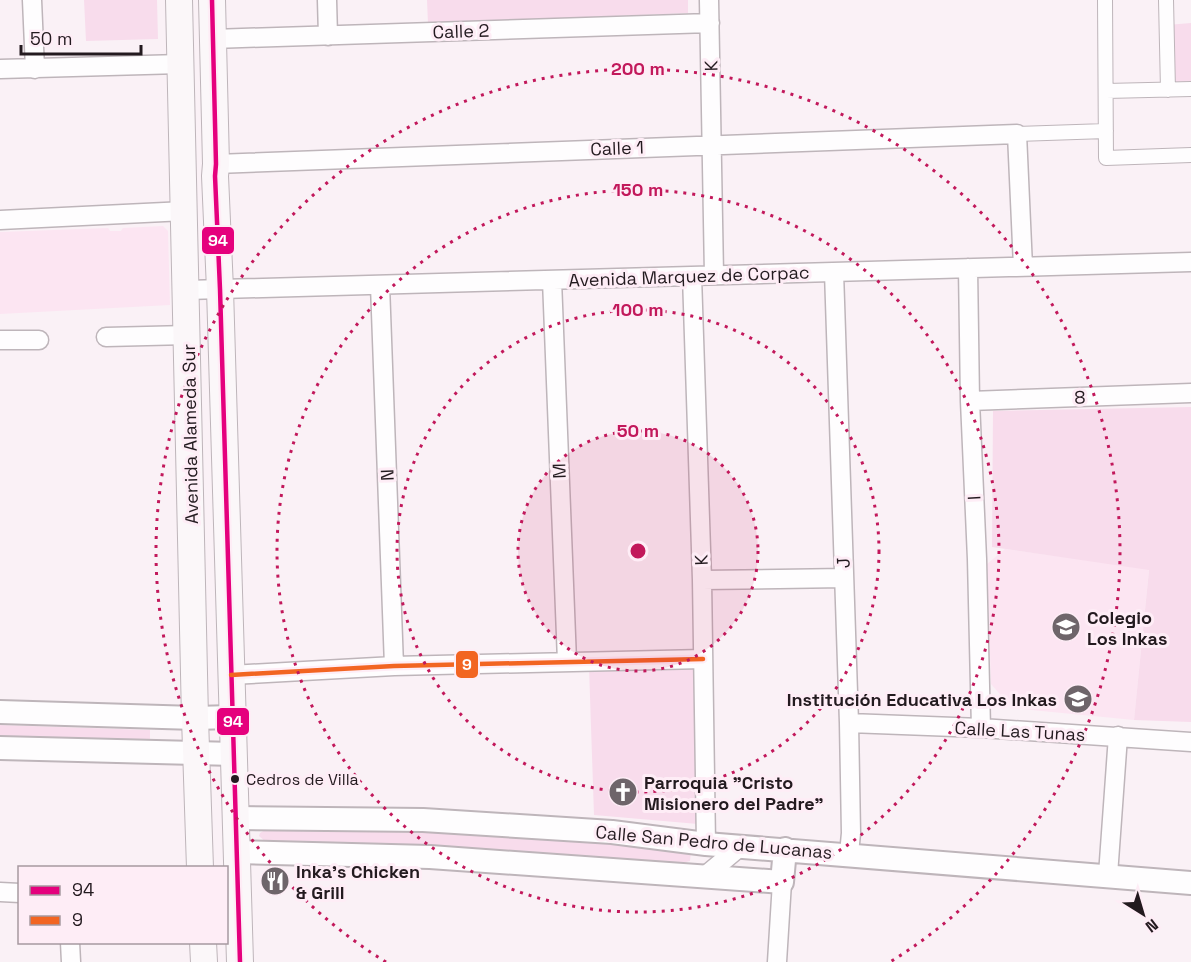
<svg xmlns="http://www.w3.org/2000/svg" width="1191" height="962" font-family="'Space Grotesk',sans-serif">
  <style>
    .built { fill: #fce5f2 }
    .green { fill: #f8dcec }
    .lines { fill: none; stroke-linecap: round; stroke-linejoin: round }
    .pedestrian-casing { stroke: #beb5ba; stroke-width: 16 }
    .minor-casing { stroke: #beb5ba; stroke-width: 21 }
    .tertiary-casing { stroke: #beb5ba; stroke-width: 26 }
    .secondary-casing { stroke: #beb5ba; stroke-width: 28 }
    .pedestrian { stroke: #fefdfe; stroke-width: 14 }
    .minor { stroke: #fefdfe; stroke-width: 18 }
    .tertiary { stroke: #fefdfe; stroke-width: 22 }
    .secondary { stroke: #fbf7f9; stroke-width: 26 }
    .bus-1-casing { stroke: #feedf6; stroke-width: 9 }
    .bus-2-casing { stroke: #feedf6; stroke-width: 9 }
    .bus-1 { stroke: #e5007d; stroke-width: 4.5 }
    .bus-2 { stroke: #f26522; stroke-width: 4.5 }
    .ring { fill: none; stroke: #c2185b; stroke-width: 3; stroke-dasharray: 3 6 }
    .bus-dot { fill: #231a1f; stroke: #feedf6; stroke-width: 2 }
    .labels { text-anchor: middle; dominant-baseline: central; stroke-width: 6; stroke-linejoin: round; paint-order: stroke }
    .bus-label { font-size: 16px; fill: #231a1f; stroke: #feedf6; text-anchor: start }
    .street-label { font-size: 18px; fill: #231a1f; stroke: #feedf6 }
    .poi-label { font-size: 18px; font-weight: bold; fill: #231a1f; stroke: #feedf6; text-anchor: start }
    .centre { fill: #c2185b; stroke: #feedf6; stroke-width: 3 }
    .ring-label { font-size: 18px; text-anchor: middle; font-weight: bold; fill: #c2185b; stroke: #feedf6; stroke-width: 6; stroke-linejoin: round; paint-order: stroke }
    .line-badge { stroke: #feedf6; stroke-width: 2 }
    .badge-label { font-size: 16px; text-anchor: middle; font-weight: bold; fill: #fff }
  </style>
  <rect width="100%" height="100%" fill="#faf1f6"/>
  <!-- built -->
  <path class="built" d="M 163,226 L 168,231 L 170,305 L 0,314 L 0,232 L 108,228 L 110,231 L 121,231 L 123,228 Z
    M 1005,549 L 1149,569 L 1134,720 L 1012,708 L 991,684 L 987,564 Z"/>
  <!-- green -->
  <path class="green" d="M 84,0 L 157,0 L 158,39 L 86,41 Z
    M 427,0 L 688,0 L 688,13 L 428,24 Z
    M 1191,23 L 1191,89 L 1168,90 L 1167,25 Z
    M 1191,407 L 1191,722 L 1134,720 L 1149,570 L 992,547 L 993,411 Z
    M 695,665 L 698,824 L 594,815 L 589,667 Z
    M 0,725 L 150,730 L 150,746 L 0,741 Z
    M 268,828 L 471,830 L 676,843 L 691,851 L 690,861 L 679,864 L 267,843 L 259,836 L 260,833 Z"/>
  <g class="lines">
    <!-- pedestrian casing -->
    <g class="pedestrian-casing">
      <path id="pedestrian" d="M 1105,0 L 1106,158 L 1191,155
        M 1166,0 L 1168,90
        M 1106,91 L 1191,89
        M 1017,134 L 1106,131"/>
    </g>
    <!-- minor casing -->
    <g class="minor-casing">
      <path id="minor" d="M 32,0 L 35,69
        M 327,0 L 328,36
        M 709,0 L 714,275
        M 213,39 L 710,23
        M 0,69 L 181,64
        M 216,164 L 1017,134 L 1023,267
        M 0,220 L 185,211
        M 968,268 L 970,401 L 977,559 L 981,728
        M 834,272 L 849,723 L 851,833 L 849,854
        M 692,276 L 702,580 L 706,844
        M 552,280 L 567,661
        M 380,285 L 394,666
        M 187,290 L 1191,262
        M 106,337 L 188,335
        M 0,340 L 39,340
        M 970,401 L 1191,393
        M 702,580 L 844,578
        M 231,675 L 394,666 L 703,659
        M 849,723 L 981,728 L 1191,742
        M 1108,875 L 1118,736
        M 705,876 L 741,846
        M 0,892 L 20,893
        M 70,942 L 71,962
        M 777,962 L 782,882"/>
    </g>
    <!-- tertiary casing -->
    <g class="tertiary-casing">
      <path id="tertiary" d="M 0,712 L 195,718 L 232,717
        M 0,748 L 234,754
        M 236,818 L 423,820 L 612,832 L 706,844 L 1191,883
        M 237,852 L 430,857 L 782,882 L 785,849"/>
    </g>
    <!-- secondary casing -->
    <g class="secondary-casing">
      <path id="secondary" d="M 179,0 L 195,718 L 200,868
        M 212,0 L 216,164 L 215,176 L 220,289 L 240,962
        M 203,942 L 204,962"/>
    </g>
    <!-- pedestrian -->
    <use href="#pedestrian" class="pedestrian"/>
    <!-- minor -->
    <use href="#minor" class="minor"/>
    <!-- tertiary -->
    <use href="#tertiary" class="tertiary"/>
    <!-- secondary -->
    <use href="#secondary" class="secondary"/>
    <!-- bus-1 casing -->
    <g class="bus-1-casing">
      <path id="bus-1" d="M 212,0 L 216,164 L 215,176 L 220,289 L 240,962"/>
    </g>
    <!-- bus-2 casing -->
    <g class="bus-2-casing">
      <path id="bus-2" d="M 231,675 L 394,666 L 703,659"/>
    </g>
    <!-- bus-1 -->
    <use href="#bus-1" class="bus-1"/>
    <!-- bus-2 -->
    <use href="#bus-2" class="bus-2"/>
  </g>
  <!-- distance rings -->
  <circle cx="638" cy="551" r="120" fill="#c2185b" fill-opacity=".12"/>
  <g class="ring">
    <circle cx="638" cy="551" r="120"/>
    <circle cx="638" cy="551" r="241"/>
    <circle cx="638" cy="551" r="361"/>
    <path d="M386 962A482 482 0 1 1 890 962"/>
  </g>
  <!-- icons -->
  <defs>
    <g id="school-disc" transform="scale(1.5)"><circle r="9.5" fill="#6e656a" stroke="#feedf6"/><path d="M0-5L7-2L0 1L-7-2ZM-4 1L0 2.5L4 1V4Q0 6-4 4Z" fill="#fff"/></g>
    <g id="church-disc" transform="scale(1.5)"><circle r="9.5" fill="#6e656a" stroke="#feedf6"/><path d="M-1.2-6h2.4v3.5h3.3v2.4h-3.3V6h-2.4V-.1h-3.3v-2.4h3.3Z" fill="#fff"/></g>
    <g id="restaurant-disc" transform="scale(1.5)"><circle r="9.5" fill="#6e656a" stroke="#feedf6"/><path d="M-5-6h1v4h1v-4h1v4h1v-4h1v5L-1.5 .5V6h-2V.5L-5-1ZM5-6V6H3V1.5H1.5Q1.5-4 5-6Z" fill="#fff"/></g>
  </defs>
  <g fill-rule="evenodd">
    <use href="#school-disc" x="1066" y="627"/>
    <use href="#school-disc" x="1078" y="699"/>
    <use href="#church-disc" x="623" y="792"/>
    <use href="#restaurant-disc" x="275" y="881"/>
  </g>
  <!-- markers -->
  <circle class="bus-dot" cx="235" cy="779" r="5"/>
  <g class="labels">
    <!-- bus labels -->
    <g class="bus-label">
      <text x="246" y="779">Cedros de Villa</text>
    </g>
    <!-- street labels -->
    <g class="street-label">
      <text transform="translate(461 31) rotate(-2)">Calle 2</text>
      <text transform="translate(711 66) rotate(-91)">K</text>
      <text transform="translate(617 148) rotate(-2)">Calle 1</text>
      <text transform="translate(689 276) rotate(-2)">Avenida Marquez de Corpac</text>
      <text transform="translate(1080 397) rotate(-2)">8</text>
      <text transform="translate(190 434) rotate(-91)">Avenida Alameda Sur</text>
      <text transform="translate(559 471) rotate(-92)">M</text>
      <text transform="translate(387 475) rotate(-92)">N</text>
      <text transform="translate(974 498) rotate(-93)">I</text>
      <text transform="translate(701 560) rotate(-92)">K</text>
      <text transform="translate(843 563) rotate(-92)">J</text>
      <text transform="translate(1020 731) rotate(3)">Calle Las Tunas</text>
      <text transform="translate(714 842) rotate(5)">Calle San Pedro de Lucanas</text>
    </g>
    <!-- poi labels -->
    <g class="poi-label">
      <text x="1087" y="617">Colegio<tspan x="1087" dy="21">Los Inkas</tspan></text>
      <text x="1057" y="699" text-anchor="end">Institución Educativa Los Inkas</text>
      <text x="644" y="782">Parroquia "Cristo<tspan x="644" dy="21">Misionero del Padre"</tspan></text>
      <text x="296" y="871">Inka's Chicken<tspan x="296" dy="21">&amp; Grill</tspan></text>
    </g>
  </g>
  <circle cx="638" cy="551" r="9" class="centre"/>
  <g class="ring-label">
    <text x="638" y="75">200 m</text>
    <text x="638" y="196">150 m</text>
    <text x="638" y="316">100 m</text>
    <text x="638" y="437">50 m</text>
  </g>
  <g class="line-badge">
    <rect x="201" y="226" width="34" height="29" rx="6" fill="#e5007d"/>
    <rect x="455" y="650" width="24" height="29" rx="6" fill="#f26522"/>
    <rect x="216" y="707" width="34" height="29" rx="6" fill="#e5007d"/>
  </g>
  <g class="badge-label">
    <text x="218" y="246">94</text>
    <text x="467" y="670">9</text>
    <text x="233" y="727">94</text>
  </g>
  <!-- legend -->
  <rect x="18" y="866" width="210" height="78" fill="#feedf6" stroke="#a699a0" stroke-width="1.5"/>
  <rect x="30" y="886" width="30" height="9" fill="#e5007d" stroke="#a699a0" stroke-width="1.5"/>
  <text x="72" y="896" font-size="18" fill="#231a1f">94</text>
  <rect x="30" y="916" width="30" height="9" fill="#f26522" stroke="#a699a0" stroke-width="1.5"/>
  <text x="72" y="926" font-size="18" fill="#231a1f">9</text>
  <!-- north arrow -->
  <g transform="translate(1143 914) rotate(143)" stroke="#feedf6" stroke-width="4.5" paint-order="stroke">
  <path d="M0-4.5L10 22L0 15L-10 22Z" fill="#231a1f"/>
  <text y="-9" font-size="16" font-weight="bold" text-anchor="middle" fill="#231a1f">N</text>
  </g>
  <!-- scale -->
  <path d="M21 45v9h120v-9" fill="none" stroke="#231a1f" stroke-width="3"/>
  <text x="30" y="45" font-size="18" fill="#231a1f" stroke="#feedf6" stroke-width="4.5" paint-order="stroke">50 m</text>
</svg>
